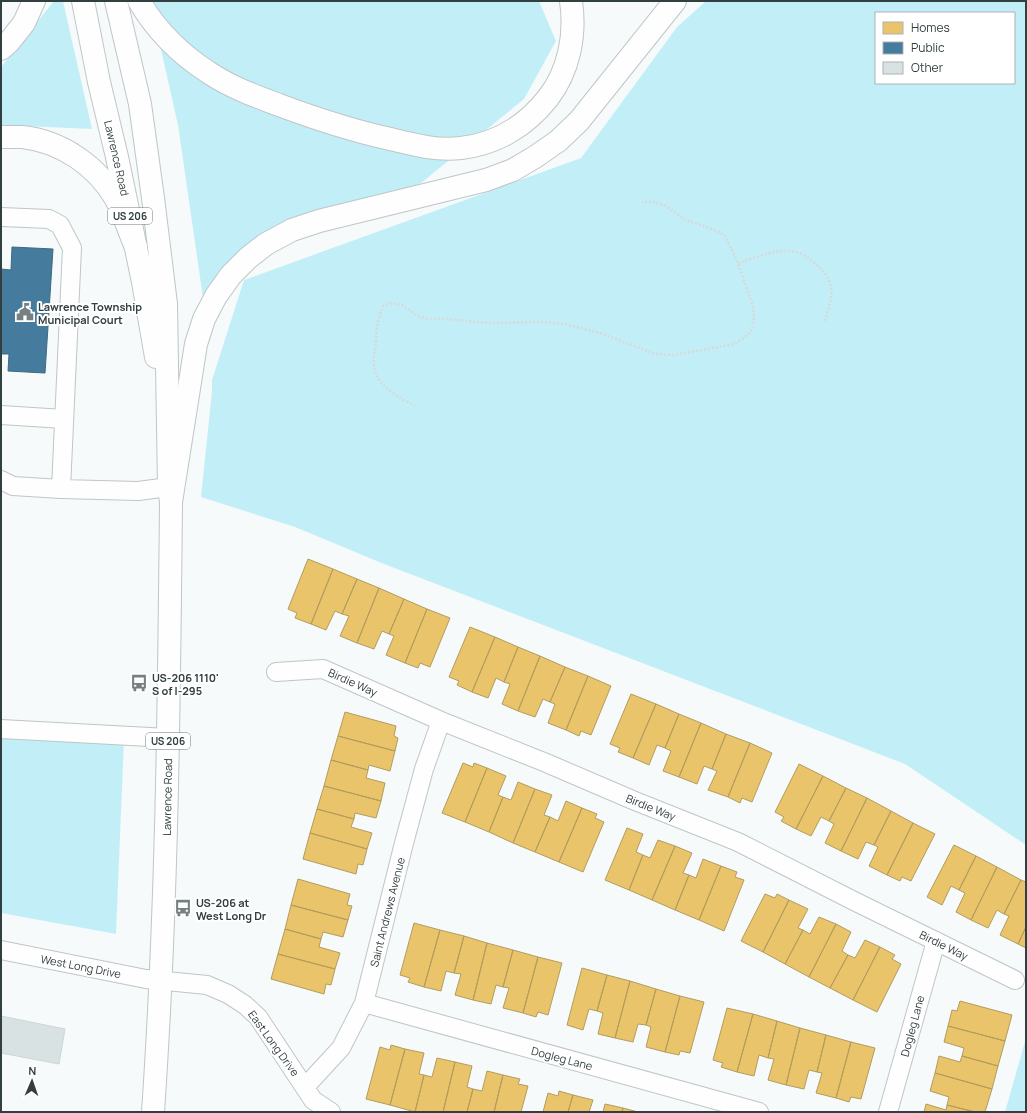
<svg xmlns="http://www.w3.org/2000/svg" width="1027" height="1113" font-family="Manrope,sans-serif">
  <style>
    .green { fill: #c2eff7; fill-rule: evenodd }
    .homes { fill: #e9c46a; stroke: #b29c5e }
    .public { fill: #457b9d; stroke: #3f6981 }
    .building { fill: #d9e2e3; stroke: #cdd5d6 }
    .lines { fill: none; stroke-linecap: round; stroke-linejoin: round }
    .minor-casing { stroke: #bec6c7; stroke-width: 20 }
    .major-casing { stroke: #bec6c7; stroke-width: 24 }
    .highway-casing { stroke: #bec6c7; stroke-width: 24 }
    .path { stroke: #d6d9d9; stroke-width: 2.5; stroke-dasharray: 2 2; stroke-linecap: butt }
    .minor { stroke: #fefefe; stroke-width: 18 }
    .major { stroke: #fefefe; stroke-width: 22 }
    .highway { stroke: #fefefe; stroke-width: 22 }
    .labels { text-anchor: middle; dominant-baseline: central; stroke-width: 4; stroke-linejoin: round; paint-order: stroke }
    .shield { fill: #fff; stroke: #6f797a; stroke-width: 1 }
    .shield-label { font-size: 10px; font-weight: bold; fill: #313f41 }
    .street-label { font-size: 11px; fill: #313f41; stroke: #fff }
    .poi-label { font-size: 11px; font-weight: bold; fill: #313f41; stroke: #fff; text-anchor: start }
  </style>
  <rect width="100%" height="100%" fill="#f6fafa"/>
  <!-- green -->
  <path class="green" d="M 54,1 L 63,1 L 92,129 L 1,125 L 1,67 Z
    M 150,1 L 539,1 L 556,41 L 524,99 L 415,188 L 267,231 L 203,298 L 178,125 Z
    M 706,1 L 1026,1 L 1026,845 L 905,764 L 384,564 L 295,527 L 201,497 L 212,391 L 212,380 L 244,280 L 581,158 L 677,27 ZM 876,13 L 1014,13 L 1014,83 L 876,83 Z
    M 1,734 L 124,739 L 116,934 L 1,913 Z
    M 1026,1038 L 1026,1112 L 1005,1112 Z"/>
  <!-- homes -->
  <path class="homes" d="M 308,559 L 333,569 L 311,624 L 295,618 L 297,613 L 288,609 Z
    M 333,569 L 357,579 L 342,614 L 335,611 L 326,630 L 311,624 Z
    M 357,579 L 379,588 L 357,643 L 340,636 L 349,616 L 342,614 Z
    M 379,588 L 404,599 L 389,634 L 382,631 L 374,649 L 357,643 Z
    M 404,599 L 427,609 L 405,663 L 386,655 L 394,636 L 389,634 Z
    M 427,609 L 450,618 L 430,667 L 420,663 L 418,668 L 405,663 Z
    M 470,627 L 495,637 L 472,692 L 457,685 L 459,681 L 449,677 Z
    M 495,637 L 518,647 L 504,682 L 496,678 L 488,698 L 472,692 Z
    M 518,647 L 540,656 L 518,711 L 502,704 L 510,684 L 504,682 Z
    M 540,656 L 565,667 L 550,702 L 543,699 L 535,717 L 518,711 Z
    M 565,667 L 588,676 L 566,730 L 548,723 L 555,704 L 550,702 Z
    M 588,676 L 611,686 L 591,735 L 581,731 L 579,736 L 566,730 Z
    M 631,694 L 656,704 L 633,758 L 618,752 L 620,748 L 610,744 Z
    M 656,704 L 679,714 L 665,748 L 657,745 L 649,765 L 633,758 Z
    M 345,712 L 396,726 L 394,736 L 398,738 L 395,751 L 338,736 Z
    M 679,714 L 701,723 L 679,777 L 663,771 L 671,751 L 665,748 Z
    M 701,723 L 726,734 L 712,769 L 704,766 L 697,784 L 679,777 Z
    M 726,734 L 750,743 L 728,797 L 708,790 L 717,771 L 712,769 Z
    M 338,736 L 395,751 L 390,771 L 369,765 L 368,770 L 331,760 Z
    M 750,743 L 772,753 L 752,802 L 742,798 L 740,803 L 728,797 Z
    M 331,760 L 368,770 L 366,778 L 385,783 L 381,801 L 324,786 Z
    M 463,763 L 473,767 L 474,763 L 487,768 L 465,822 L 442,813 Z
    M 799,764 L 823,776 L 796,829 L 781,821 L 784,817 L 775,812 Z
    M 487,768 L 506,776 L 498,795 L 503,797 L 489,832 L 465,822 Z
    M 823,776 L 846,788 L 829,821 L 821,817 L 811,836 L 796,829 Z
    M 518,782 L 535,789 L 513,843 L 489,832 L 503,797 L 511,800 Z
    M 324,786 L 381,801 L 376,818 L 355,813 L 354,819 L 317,809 Z
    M 846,788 L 867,798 L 841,851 L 825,843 L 834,824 L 829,821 Z
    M 535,789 L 552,795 L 544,815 L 550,817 L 535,852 L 513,843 Z
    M 867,798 L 891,811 L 874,845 L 866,842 L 858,859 L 841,851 Z
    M 566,801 L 582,808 L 559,862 L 535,852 L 550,817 L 558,821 Z
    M 582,808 L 597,814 L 595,818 L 604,822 L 583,872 L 559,862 Z
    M 317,809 L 354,819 L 351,827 L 372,833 L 367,849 L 310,833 Z
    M 891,811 L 913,823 L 887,875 L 869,866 L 878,847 L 874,845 Z
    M 913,823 L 935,834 L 911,881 L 902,877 L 900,881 L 887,875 Z
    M 627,828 L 643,834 L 636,852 L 643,855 L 629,890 L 605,880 Z
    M 310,833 L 367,849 L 363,865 L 358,864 L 356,874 L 303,859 Z
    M 658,840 L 675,846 L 652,900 L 629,890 L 643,855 L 650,858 Z
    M 954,845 L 976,856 L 959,890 L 951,886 L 942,905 L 927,897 Z
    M 675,846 L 692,853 L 683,873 L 689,875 L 675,910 L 652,900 Z
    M 976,856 L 997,867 L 971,920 L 956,912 L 965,893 L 959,890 Z
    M 703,859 L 721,866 L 699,920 L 675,910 L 689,875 L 696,878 Z
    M 721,866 L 737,872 L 735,877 L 744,880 L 724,931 L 699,920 Z
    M 997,867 L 1021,880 L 1004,914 L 997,910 L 988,928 L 971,920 Z
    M 298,879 L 350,894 L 347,905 L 352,906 L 348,920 L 291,905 Z
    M 1021,880 L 1026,882 L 1026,927 L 1018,944 L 1000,935 L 1009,916 L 1004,914 Z
    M 765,894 L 775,898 L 777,894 L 789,900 L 763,952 L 741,941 Z
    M 789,900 L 808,909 L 798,928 L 803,930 L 785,964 L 763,952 Z
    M 291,905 L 348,920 L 343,937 L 323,932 L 321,939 L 285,929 Z
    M 819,917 L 836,924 L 809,977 L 785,964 L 803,930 L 810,934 Z
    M 414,923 L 440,930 L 424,987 L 408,982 L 410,978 L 400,975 Z
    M 836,924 L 851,932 L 842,951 L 848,955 L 830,988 L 809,977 Z
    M 1026,927 L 1026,948 L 1018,944 Z
    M 285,929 L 321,939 L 319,947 L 340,953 L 335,969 L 278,954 Z
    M 440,930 L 464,936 L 454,973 L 446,971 L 441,991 L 424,987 Z
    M 464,936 L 487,943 L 473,1000 L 455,995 L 461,974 L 454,973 Z
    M 865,940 L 880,947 L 853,1000 L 830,988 L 848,955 L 855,958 Z
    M 487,943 L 513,950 L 503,987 L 496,985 L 491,1004 L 473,1000 Z
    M 880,947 L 895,955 L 892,959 L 901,964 L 877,1012 L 853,1000 Z
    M 513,950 L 538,957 L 523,1013 L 503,1008 L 509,988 L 503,987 Z
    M 278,954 L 335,969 L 331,985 L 326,984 L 324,994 L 271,979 Z
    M 538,957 L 562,963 L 548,1015 L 538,1012 L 536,1017 L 523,1013 Z
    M 582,968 L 607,975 L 597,1011 L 589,1009 L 583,1030 L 567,1025 Z
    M 607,975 L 630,981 L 615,1038 L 598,1034 L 603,1013 L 597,1011 Z
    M 630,981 L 656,989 L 646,1025 L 638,1024 L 633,1042 L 615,1038 Z
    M 656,989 L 680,996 L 665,1052 L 646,1047 L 651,1027 L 646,1025 Z
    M 680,996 L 704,1002 L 690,1053 L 680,1051 L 679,1055 L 665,1052 Z
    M 960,1001 L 1012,1015 L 1005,1041 L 948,1026 L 952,1010 L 957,1011 Z
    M 727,1008 L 753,1014 L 737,1072 L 721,1067 L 723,1063 L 713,1060 Z
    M 753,1014 L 777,1021 L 768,1058 L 759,1055 L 754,1076 L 737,1072 Z
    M 777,1021 L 800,1028 L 786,1085 L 768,1080 L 774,1059 L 768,1058 Z
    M 948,1026 L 1005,1041 L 998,1066 L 962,1056 L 964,1048 L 944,1042 Z
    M 800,1028 L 826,1035 L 817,1072 L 809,1070 L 804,1089 L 786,1085 Z
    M 826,1035 L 851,1042 L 836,1098 L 816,1093 L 822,1073 L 817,1072 Z
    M 851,1042 L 875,1048 L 861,1099 L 851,1097 L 849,1102 L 836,1098 Z
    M 391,1045 L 405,1049 L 390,1105 L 366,1099 L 380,1047 L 390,1050 Z
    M 405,1049 L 424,1053 L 419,1074 L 424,1075 L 415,1112 L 390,1105 Z
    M 939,1056 L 960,1062 L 962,1056 L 998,1066 L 992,1089 L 935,1073 Z
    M 437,1058 L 455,1062 L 443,1112 L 415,1112 L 424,1075 L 432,1077 Z
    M 455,1062 L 472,1066 L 467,1087 L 473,1089 L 467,1112 L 443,1112 Z
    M 487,1071 L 503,1075 L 494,1112 L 467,1112 L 473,1089 L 482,1091 Z
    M 935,1073 L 992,1089 L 985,1112 L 975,1112 L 947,1105 L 949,1097 L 930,1091 Z
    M 503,1075 L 520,1079 L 518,1084 L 528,1086 L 521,1112 L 494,1112 Z
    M 559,1091 L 573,1095 L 568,1112 L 543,1112 L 548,1093 L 558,1096 Z
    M 573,1095 L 593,1100 L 589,1112 L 568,1112 Z
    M 605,1104 L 623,1108 L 622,1112 L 603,1112 Z
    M 926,1104 L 946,1110 L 947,1105 L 975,1112 L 924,1112 Z
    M 623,1108 L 638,1112 L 622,1112 Z"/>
  <!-- public -->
  <path class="public" d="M 12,247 L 53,249 L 45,373 L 8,371 L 9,354 L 1,354 L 1,269 L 11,270 Z"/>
  <!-- building -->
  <path class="building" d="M 1,1016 L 65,1029 L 59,1064 L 1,1053 Z"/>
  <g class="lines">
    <!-- minor casing -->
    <g class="minor-casing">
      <path id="minor" d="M 1,217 L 49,219 L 60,225 L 72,248 L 61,489
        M 1,415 L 64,419
        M 1,480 L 13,486 L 61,489 L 138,491 L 169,487
        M 276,672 L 323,669 L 441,721 L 544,762 L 635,801 L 738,842 L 856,902 L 1015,980
        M 1,729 L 168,738
        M 1,950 L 146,979 L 207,985 L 228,994 L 245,1005 L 258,1017 L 313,1100 L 331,1112
        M 364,1003 L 759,1112
        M 305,1087 L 341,1048 L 364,1003 L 404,843 L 424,769 L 441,721
        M 888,1112 L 936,941"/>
    </g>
    <!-- major casing -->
    <g class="major-casing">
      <path id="major" d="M 83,1 L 99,82 L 117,157 L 143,282 L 156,357
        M 116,1 L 140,104 L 153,198 L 166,304 L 169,487 L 171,502 C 169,706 167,909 153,1112"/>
    </g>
    <!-- highway casing -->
    <g class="highway-casing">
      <path id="highway" d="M 139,1 C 156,30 180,54 208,72 C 230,87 255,96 279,105 C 314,118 350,130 386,138 C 411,144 435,151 461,148 C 496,144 526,126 548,98 C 569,71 576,35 571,1
        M 1,49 L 9,42 L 24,23 L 34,1
        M 1,137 C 8,137 15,137 22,137 C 61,141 97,166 116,199 C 124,214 129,232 136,247
        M 171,502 L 196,344 L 204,319 L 216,296 L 231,275 L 248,258 L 266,244 L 292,230 L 319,221 L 486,180 L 513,170 L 535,157 L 558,141 L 579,121 L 675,1"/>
    </g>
    <!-- path -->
    <path class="path" d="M 738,263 C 754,258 773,250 790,251 C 798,251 806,256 812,261 C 837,281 834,294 824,322
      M 415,406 C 400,398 376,386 374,367 C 373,359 375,350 376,342 C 376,329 378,318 383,306 L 391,303 L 402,305 L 418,316 L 427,319 L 447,319 L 490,323 L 545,322 L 565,324 L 600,333 L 655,354 L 673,355 L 731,345 L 744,338 L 751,331 L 754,321 L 753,306 L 738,263 L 725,236 L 717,231 L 684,219 L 666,206 L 654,202 L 642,202"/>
    <!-- minor -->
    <use href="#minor" class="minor"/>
    <!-- major -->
    <use href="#major" class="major"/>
    <!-- highway -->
    <use href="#highway" class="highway"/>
  </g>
  <!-- icons -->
  <defs>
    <g id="civic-bare" transform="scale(1.38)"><path d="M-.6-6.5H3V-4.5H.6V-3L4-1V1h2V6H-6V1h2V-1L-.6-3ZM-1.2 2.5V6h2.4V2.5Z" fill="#768082" stroke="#fff" stroke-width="2.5" paint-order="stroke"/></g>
    <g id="bus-bare" transform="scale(1.38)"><path d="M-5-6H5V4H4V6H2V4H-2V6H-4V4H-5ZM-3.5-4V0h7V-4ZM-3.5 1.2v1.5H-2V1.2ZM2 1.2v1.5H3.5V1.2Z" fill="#768082" stroke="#fff" stroke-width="2.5" paint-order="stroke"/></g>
  </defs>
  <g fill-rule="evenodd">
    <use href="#civic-bare" x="25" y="312"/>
    <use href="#bus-bare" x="139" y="683"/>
    <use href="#bus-bare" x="183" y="908"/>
  </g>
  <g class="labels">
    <!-- shield labels -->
    <g class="shield">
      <rect x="108" y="208" width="44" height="16" rx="3"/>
      <rect x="146" y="733" width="44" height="16" rx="3"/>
    </g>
    <g class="shield-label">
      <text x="130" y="216">US 206</text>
      <text x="168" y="741">US 206</text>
    </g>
    <!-- street labels -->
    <g class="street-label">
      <text transform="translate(117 158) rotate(77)">Lawrence Road</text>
      <text transform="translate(353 682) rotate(24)">Birdie Way</text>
      <text transform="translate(167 797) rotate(-89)">Lawrence Road</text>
      <text transform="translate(651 807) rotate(22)">Birdie Way</text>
      <text transform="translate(387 912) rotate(-76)">Saint Andrews Avenue</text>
      <text transform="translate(944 945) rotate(26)">Birdie Way</text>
      <text transform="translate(81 966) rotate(11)">West Long Drive</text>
      <text transform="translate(912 1026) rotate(-75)">Dogleg Lane</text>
      <text transform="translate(274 1043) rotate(54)">East Long Drive</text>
      <text transform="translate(562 1058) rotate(15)">Dogleg Lane</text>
    </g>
    <!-- poi labels -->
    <g class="poi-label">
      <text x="38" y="306">Lawrence Township<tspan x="38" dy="13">Municipal Court</tspan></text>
      <text x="152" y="677">US-206 1110'<tspan x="152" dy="13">S of I-295</tspan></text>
      <text x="196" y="902">US-206 at<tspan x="196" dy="13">West Long Dr</tspan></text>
    </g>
  </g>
  <!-- border -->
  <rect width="1027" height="1113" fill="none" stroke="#313f41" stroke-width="4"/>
  <!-- legend -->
  <rect x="875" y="12" width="140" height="72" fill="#ffffff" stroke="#adb2b3"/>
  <rect x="883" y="22" width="20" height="12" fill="#e9c46a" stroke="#adb2b3"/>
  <text x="911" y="32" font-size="12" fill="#313f41">Homes</text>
  <rect x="883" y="42" width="20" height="12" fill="#457b9d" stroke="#adb2b3"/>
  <text x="911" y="52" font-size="12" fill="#313f41">Public</text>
  <rect x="883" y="62" width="20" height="12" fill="#d9e2e3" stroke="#adb2b3"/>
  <text x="911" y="72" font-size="12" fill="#313f41">Other</text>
  <!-- north arrow -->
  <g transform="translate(32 1081) rotate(2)" stroke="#ffffff" stroke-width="3" paint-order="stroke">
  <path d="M0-3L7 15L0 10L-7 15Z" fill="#313f41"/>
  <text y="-6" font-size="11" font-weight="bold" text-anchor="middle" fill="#313f41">N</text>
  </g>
</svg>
